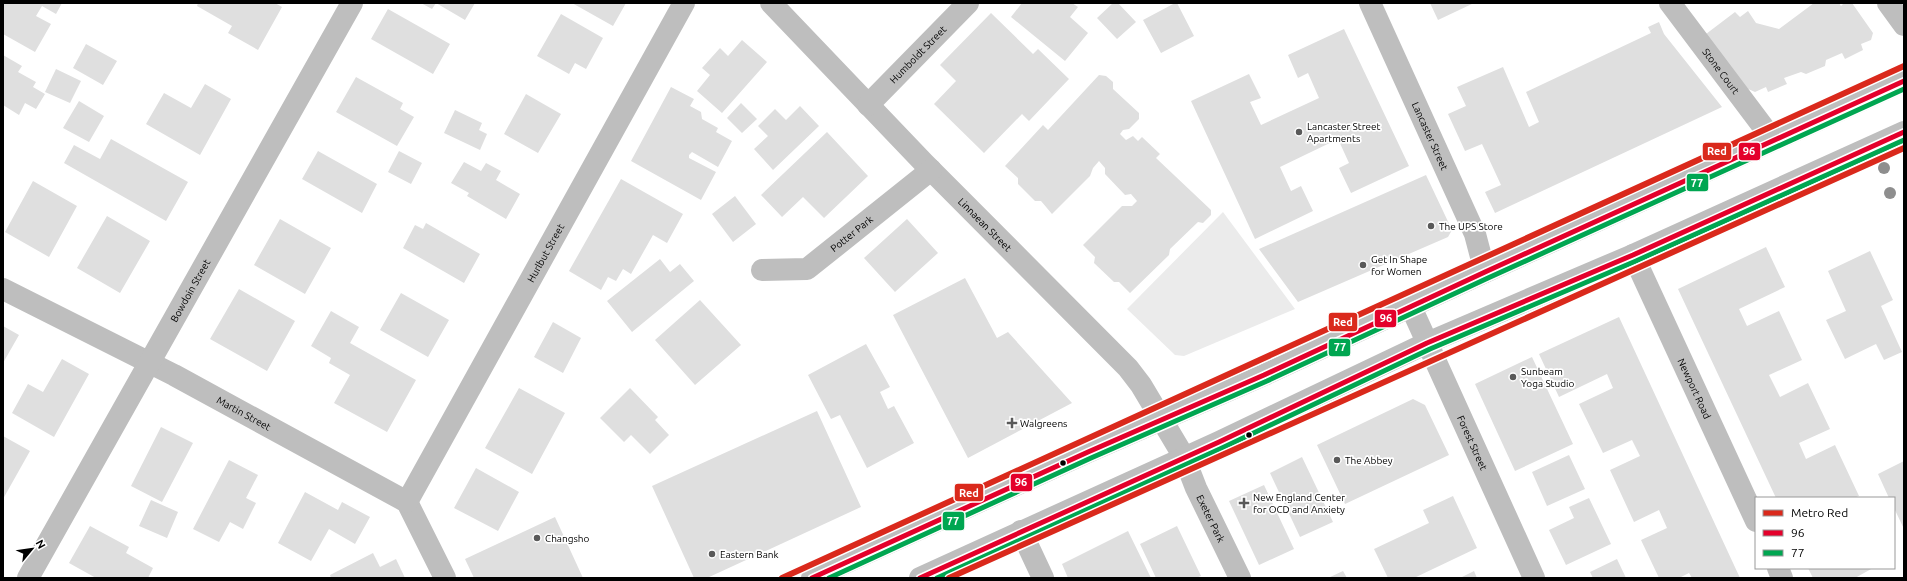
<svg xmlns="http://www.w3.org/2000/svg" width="1907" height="581" font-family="Ubuntu,sans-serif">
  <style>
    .green { fill: #ebebeb }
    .building { fill: #dfdfdf }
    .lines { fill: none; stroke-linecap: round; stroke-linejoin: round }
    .street { stroke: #bebebe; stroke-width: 22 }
    .primary { stroke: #bebebe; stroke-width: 22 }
    .bus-1-casing { stroke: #fff; stroke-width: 8 }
    .bus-2-casing { stroke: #fff; stroke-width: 8 }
    .bus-1 { stroke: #e4002b; stroke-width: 5 }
    .bus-2 { stroke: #00a651; stroke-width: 5 }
    .metro-1-casing { stroke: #fff; stroke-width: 9 }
    .metro-1 { stroke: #da291c; stroke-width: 6 }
    .tree { fill: #8e8e8e }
    .poi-dot { fill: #595959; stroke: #fff; stroke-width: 1.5 }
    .bus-dot { fill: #000; stroke: #fff; stroke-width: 1.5 }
    .labels { text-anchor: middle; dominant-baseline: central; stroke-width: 3.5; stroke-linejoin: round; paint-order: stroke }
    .street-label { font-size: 10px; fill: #000; stroke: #fff }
    .poi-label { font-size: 10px; fill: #000; stroke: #fff; text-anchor: start }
    .line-badge { stroke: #fff; stroke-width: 1.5 }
    .badge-label { font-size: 11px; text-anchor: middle; font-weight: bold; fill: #fff }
  </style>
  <rect width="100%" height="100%" fill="#fff"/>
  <!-- green -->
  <path class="green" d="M 1223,212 L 1295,309 L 1184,356 L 1175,355 L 1127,309 Z"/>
  <!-- building -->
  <path class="building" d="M 3,3 L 62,3 L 56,14 L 42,6 L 36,16 L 51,24 L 35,52 L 3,34 Z
    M 198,3 L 275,3 L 282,7 L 258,50 L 228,33 L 232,26 L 197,6 Z
    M 421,3 L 475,3 L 465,20 L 436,3 L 432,9 Z
    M 572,3 L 626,3 L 613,26 Z
    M 1022,3 L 1072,3 L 1078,7 L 1070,17 L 1088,33 L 1065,61 L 1011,17 Z
    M 1113,3 L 1118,3 L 1136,22 L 1117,39 L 1097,18 Z
    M 1175,3 L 1177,3 L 1194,36 L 1161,53 L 1143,20 Z
    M 1430,3 L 1474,3 L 1438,20 Z
    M 1814,3 L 1839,3 L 1841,6 L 1844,3 L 1852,3 L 1873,33 L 1871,40 L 1861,44 L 1863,50 L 1845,59 L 1842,53 L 1826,60 L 1825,66 L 1806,74 L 1801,72 L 1784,78 L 1787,84 L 1768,92 L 1766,87 L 1755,92 L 1746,88 L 1706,34 L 1735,12 L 1740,17 L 1748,11 L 1756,23 L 1779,29 Z
    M 388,9 L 450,44 L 433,74 L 371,39 Z
    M 991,13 L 1033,54 L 1038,49 L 1069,79 L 1029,121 L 1022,114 L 984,153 L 934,104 L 956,81 L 940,65 Z
    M 561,14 L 603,38 L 586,69 L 575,63 L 569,74 L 537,56 Z
    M 1659,22 L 1664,34 L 1722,107 L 1495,213 L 1485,192 L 1501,185 L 1482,144 L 1465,151 L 1448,114 L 1466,106 L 1457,87 L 1503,67 L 1529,127 L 1539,122 L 1526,92 L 1651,33 L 1648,27 Z
    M 1344,29 L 1409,166 L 1351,193 L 1339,168 L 1349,163 L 1338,139 L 1280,167 L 1291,191 L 1301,186 L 1313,211 L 1255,239 L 1191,101 L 1249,74 L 1261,98 L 1250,102 L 1261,125 L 1319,98 L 1308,73 L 1298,78 L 1288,55 Z
    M 742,40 L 767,62 L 722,113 L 697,91 L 710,75 L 702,68 L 720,48 L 728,56 Z
    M 86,44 L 117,61 L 103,85 L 73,68 Z
    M 3,55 L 22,66 L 18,72 L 36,82 L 33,87 L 45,94 L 36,109 L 25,103 L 19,115 L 3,105 Z
    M 56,69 L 81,81 L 70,103 L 45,92 Z
    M 1099,75 L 1106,76 L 1113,82 L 1113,89 L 1139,113 L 1139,119 L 1129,129 L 1123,130 L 1120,134 L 1126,140 L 1133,136 L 1138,141 L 1142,137 L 1160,154 L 1156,158 L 1211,210 L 1211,215 L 1203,223 L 1198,222 L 1170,249 L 1169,255 L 1130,293 L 1119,282 L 1114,282 L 1094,263 L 1095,257 L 1083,245 L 1122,206 L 1132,206 L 1137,201 L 1131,194 L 1125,195 L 1105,174 L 1105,168 L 1099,161 L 1093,168 L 1090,176 L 1052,214 L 1041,201 L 1035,201 L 1018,184 L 1018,178 L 1005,166 L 1043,125 L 1048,130 Z
    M 356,77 L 403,103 L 400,109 L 414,117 L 397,146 L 336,112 Z
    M 205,84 L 231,99 L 200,155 L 146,124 L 164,93 L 191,108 Z
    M 671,87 L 694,99 L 690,106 L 701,112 L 702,119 L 718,128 L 716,132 L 732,141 L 718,167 L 692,152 L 689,155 L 689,158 L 716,172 L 701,200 L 631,161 Z
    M 526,94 L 561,114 L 538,153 L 504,134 Z
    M 79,101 L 104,116 L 89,142 L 63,128 Z
    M 741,103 L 757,119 L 742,133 L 727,118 Z
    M 800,106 L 819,126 L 773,170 L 754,149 L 768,136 L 758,126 L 775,109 L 786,120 Z
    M 455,110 L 482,123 L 479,130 L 487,134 L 480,150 L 444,133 Z
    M 827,132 L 868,176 L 824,218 L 803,197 L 782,217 L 761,195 Z
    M 111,139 L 188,182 L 166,221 L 64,163 L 74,145 L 100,159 Z
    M 318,151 L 377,184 L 362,213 L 302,179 Z
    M 399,151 L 422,163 L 411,184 L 388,172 Z
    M 464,162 L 481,171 L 486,163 L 501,171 L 496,180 L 520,194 L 506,219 L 467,196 L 469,193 L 451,183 Z
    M 1426,175 L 1452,230 L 1448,237 L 1298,302 L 1259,249 Z
    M 621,179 L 683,214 L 667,243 L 653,235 L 631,274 L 623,269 L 616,281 L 608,277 L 601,290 L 569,271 Z
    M 33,181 L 77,206 L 49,257 L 5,232 Z
    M 735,196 L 756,224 L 733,242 L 712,214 Z
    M 107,216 L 150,241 L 120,293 L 77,268 Z
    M 280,219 L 331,248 L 305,294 L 254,265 Z
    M 907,219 L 938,253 L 895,292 L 864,258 Z
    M 426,223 L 480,254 L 464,283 L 403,248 L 415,225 L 423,229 Z
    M 1766,247 L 1785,287 L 1739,309 L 1747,326 L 1779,311 L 1802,360 L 1769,375 L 1780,397 L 1808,383 L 1830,429 L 1799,443 L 1806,459 L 1835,445 L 1859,496 L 1854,498 L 1776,498 L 1678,289 Z
    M 1870,251 L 1893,300 L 1881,306 L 1902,352 L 1884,360 L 1876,344 L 1845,359 L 1826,320 L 1846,311 L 1828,271 Z
    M 660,259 L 670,272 L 680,264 L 694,281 L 632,332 L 607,301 Z
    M 965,278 L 997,338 L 1008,332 L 1072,403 L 968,458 L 893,315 Z
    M 239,289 L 295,321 L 267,371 L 210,339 Z
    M 401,293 L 449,320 L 428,357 L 380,330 Z
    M 700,300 L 741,345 L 695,385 L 655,340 Z
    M 331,311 L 359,327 L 350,343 L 416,380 L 387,432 L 334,403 L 350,375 L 329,363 L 331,358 L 311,346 Z
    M 1619,317 L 1740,578 L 1692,578 L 1689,573 L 1679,578 L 1659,578 L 1641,540 L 1667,528 L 1659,510 L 1634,522 L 1610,470 L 1640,456 L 1632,440 L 1603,453 L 1579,404 L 1613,388 L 1607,374 L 1559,397 L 1539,354 Z
    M 553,322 L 581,338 L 563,373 L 534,357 Z
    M 3,326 L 19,335 L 3,363 Z
    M 866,344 L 890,387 L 880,392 L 888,409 L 894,406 L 914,443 L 867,468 L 840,415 L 831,419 L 808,375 Z
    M 1532,357 L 1573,444 L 1515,471 L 1475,384 Z
    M 62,359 L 89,374 L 54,437 L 12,413 L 28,384 L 43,392 Z
    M 519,388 L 565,413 L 532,474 L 485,448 Z
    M 630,388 L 658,417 L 655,420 L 669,435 L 650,454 L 631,435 L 624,442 L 600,418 Z
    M 1413,399 L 1425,405 L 1449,455 L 1345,504 L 1317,445 Z
    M 817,411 L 861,507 L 707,578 L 694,578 L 652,486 Z
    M 161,427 L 193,443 L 162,502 L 131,486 Z
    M 3,436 L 30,451 L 3,499 Z
    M 1569,455 L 1585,489 L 1547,506 L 1532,472 Z
    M 1302,457 L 1333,522 L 1300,537 L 1270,473 Z
    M 229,460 L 258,475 L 246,498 L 256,503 L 243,529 L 230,522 L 219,542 L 193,529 Z
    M 1904,461 L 1904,529 L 1894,508 L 1894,498 L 1889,498 L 1878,474 Z
    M 476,468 L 519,492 L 498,531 L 454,508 Z
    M 1264,485 L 1294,549 L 1259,565 L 1229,501 Z
    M 305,492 L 338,510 L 342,502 L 370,517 L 355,544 L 329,529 L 311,561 L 278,543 Z
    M 1453,496 L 1477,548 L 1414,578 L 1388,578 L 1374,549 L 1429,523 L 1423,510 Z
    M 1589,498 L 1611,544 L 1566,565 L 1549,530 L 1574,518 L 1569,507 Z
    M 151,500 L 178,512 L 167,538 L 139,526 Z
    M 555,517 L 583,578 L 474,578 L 465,559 Z
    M 90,526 L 129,547 L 126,553 L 153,568 L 148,578 L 96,578 L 69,563 Z
    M 1177,526 L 1201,576 L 1196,578 L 1156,578 L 1140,544 Z
    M 1128,531 L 1151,578 L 1068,578 L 1062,564 Z
    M 373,553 L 380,567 L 396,559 L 405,578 L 331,578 L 330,575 Z
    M 1617,559 L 1626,578 L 1593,578 L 1590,572 Z
    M 1808,568 L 1873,568 L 1855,578 L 1813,578 Z
    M 1343,571 L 1347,578 L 1328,578 Z
    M 1474,571 L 1477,578 L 1460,578 Z"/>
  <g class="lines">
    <!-- street -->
    <g class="street">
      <path id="s1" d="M 771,3 L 924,163 L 1128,368 L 1141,385 L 1184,457 L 1196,488 L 1240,578"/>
      <path id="s2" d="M 1370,3 L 1475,234 L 1485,272"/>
      <path id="s3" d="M 1670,3 L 1773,140"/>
      <path d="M 1888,3 L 1904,25"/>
      <path id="s4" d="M 868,105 L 968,3"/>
      <path id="s5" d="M 1633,255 L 1756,521"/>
      <path id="s6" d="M 762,270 L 807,269 L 931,170"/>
      <path id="s7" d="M 3,289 L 174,375 L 407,502 L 445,578"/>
      <path id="s8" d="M 1411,307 L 1534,578"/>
      <path id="s9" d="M 407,502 L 684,3"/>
      <path d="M 1021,531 L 1043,578"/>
      <path d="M 1778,568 L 1782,578"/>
      <path id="s10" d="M 28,578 L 352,3"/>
    </g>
    <!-- primary -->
    <path class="primary" d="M 812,578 L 1088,452 L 1264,375 L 1485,272 L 1904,81
      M 920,578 L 1219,442 L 1427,343 L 1633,255 L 1904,132"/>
    <!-- bus-1 casing -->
    <g class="bus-1-casing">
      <path id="bus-1" d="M 812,578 L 1088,452 L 1264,375 L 1485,272 L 1904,81
        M 920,578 L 1219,442 L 1427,343 L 1633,255 L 1904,132"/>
    </g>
    <!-- bus-2 casing -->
    <g class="bus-2-casing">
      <path id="bus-2" d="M 829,578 L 1091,458 L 1267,381 L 1488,278 L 1904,89
        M 937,578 L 1222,448 L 1430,349 L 1636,261 L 1904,140"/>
    </g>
    <!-- bus-1 -->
    <use href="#bus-1" class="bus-1"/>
    <!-- bus-2 -->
    <use href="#bus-2" class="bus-2"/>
    <!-- metro-1 casing -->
    <g class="metro-1-casing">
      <path id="metro-1" d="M 782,578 L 1904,66
        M 949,578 L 1904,148"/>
    </g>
    <!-- metro-1 -->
    <use href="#metro-1" class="metro-1"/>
  </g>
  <!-- trees -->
  <g class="tree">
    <circle cx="1884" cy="168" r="6"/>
    <circle cx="1890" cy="193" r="6"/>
  </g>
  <!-- markers -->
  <g class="poi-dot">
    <circle cx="1299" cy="132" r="4"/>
    <circle cx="1431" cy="226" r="4"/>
    <circle cx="1363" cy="265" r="4"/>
    <circle cx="1513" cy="377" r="4"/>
    <path d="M1010 417h4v4h4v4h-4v4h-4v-4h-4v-4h4z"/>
    <circle cx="1337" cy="460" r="4"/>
    <path d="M1242 497h4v4h4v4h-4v4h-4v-4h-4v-4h4z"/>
    <circle cx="537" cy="538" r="4"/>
    <circle cx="712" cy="554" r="4"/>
  </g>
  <g class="bus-dot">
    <circle cx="1249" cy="435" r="3.5"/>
    <circle cx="1063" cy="463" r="3.5"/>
  </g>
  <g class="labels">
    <!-- street labels -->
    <g class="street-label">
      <text stroke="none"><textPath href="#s4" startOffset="71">Humboldt Street</textPath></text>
      <text stroke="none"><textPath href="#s3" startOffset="85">Stone Court</textPath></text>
      <text stroke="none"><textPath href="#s2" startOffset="146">Lancaster Street</textPath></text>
      <text stroke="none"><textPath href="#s1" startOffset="308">Linnaean Street</textPath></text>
      <text stroke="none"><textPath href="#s6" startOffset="102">Potter Park</textPath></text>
      <text stroke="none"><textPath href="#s9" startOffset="285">Hurlbut Street</textPath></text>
      <text stroke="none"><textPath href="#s10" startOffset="330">Bowdoin Street</textPath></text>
      <text stroke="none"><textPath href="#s5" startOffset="147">Newport Road</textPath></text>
      <text stroke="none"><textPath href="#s7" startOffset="271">Martin Street</textPath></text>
      <text stroke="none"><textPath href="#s8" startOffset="149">Forest Street</textPath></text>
      <text stroke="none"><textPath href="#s1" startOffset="683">Exeter Park</textPath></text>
    </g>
    <!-- poi labels -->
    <g class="poi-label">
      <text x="1307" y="126">Lancaster Street<tspan x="1307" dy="12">Apartments</tspan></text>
      <text x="1439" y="226">The UPS Store</text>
      <text x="1371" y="259">Get In Shape<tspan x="1371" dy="12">for Women</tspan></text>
      <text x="1521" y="371">Sunbeam<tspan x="1521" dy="12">Yoga Studio</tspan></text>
      <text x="1020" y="423">Walgreens</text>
      <text x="1345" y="460">The Abbey</text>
      <text x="1253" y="497">New England Center<tspan x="1253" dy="12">for OCD and Anxiety</tspan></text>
      <text x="545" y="538">Changsho</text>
      <text x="720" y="554">Eastern Bank</text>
    </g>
  </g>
  <g class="line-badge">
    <rect x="1702" y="142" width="30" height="19" rx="4" fill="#da291c"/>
    <rect x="1738" y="142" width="23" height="19" rx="4" fill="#e4002b"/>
    <rect x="1686" y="173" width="23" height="19" rx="4" fill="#00a651"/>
    <rect x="1374" y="309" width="23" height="19" rx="4" fill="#e4002b"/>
    <rect x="1328" y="312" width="30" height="20" rx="4" fill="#da291c"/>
    <rect x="1328" y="338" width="23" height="19" rx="4" fill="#00a651"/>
    <rect x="1010" y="473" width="23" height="19" rx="4" fill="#e4002b"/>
    <rect x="954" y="483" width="30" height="19" rx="4" fill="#da291c"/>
    <rect x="942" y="511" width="23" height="20" rx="4" fill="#00a651"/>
  </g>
  <g class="badge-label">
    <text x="1717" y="155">Red</text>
    <text x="1749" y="155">96</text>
    <text x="1697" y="187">77</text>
    <text x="1386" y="322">96</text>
    <text x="1343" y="326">Red</text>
    <text x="1340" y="351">77</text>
    <text x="1021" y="486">96</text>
    <text x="969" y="497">Red</text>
    <text x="953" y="525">77</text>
  </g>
  <!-- border -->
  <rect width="1907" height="581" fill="none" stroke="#000000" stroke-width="8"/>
  <!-- legend -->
  <rect x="1755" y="497" width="140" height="72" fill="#ffffff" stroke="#999999"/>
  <rect x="1763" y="510" width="20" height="6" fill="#da291c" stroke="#999999"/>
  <text x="1791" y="517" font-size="12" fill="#000000">Metro Red</text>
  <rect x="1763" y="530" width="20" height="6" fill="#e4002b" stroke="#999999"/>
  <text x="1791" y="537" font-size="12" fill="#000000">96</text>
  <rect x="1763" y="550" width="20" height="6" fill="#00a651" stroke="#999999"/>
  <text x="1791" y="557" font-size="12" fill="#000000">77</text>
  <!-- north arrow -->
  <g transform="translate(32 549) rotate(61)" stroke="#ffffff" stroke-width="3" paint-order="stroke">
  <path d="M0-3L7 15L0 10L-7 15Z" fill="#000000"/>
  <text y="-6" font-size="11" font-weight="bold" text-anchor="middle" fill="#000000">N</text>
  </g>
</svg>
